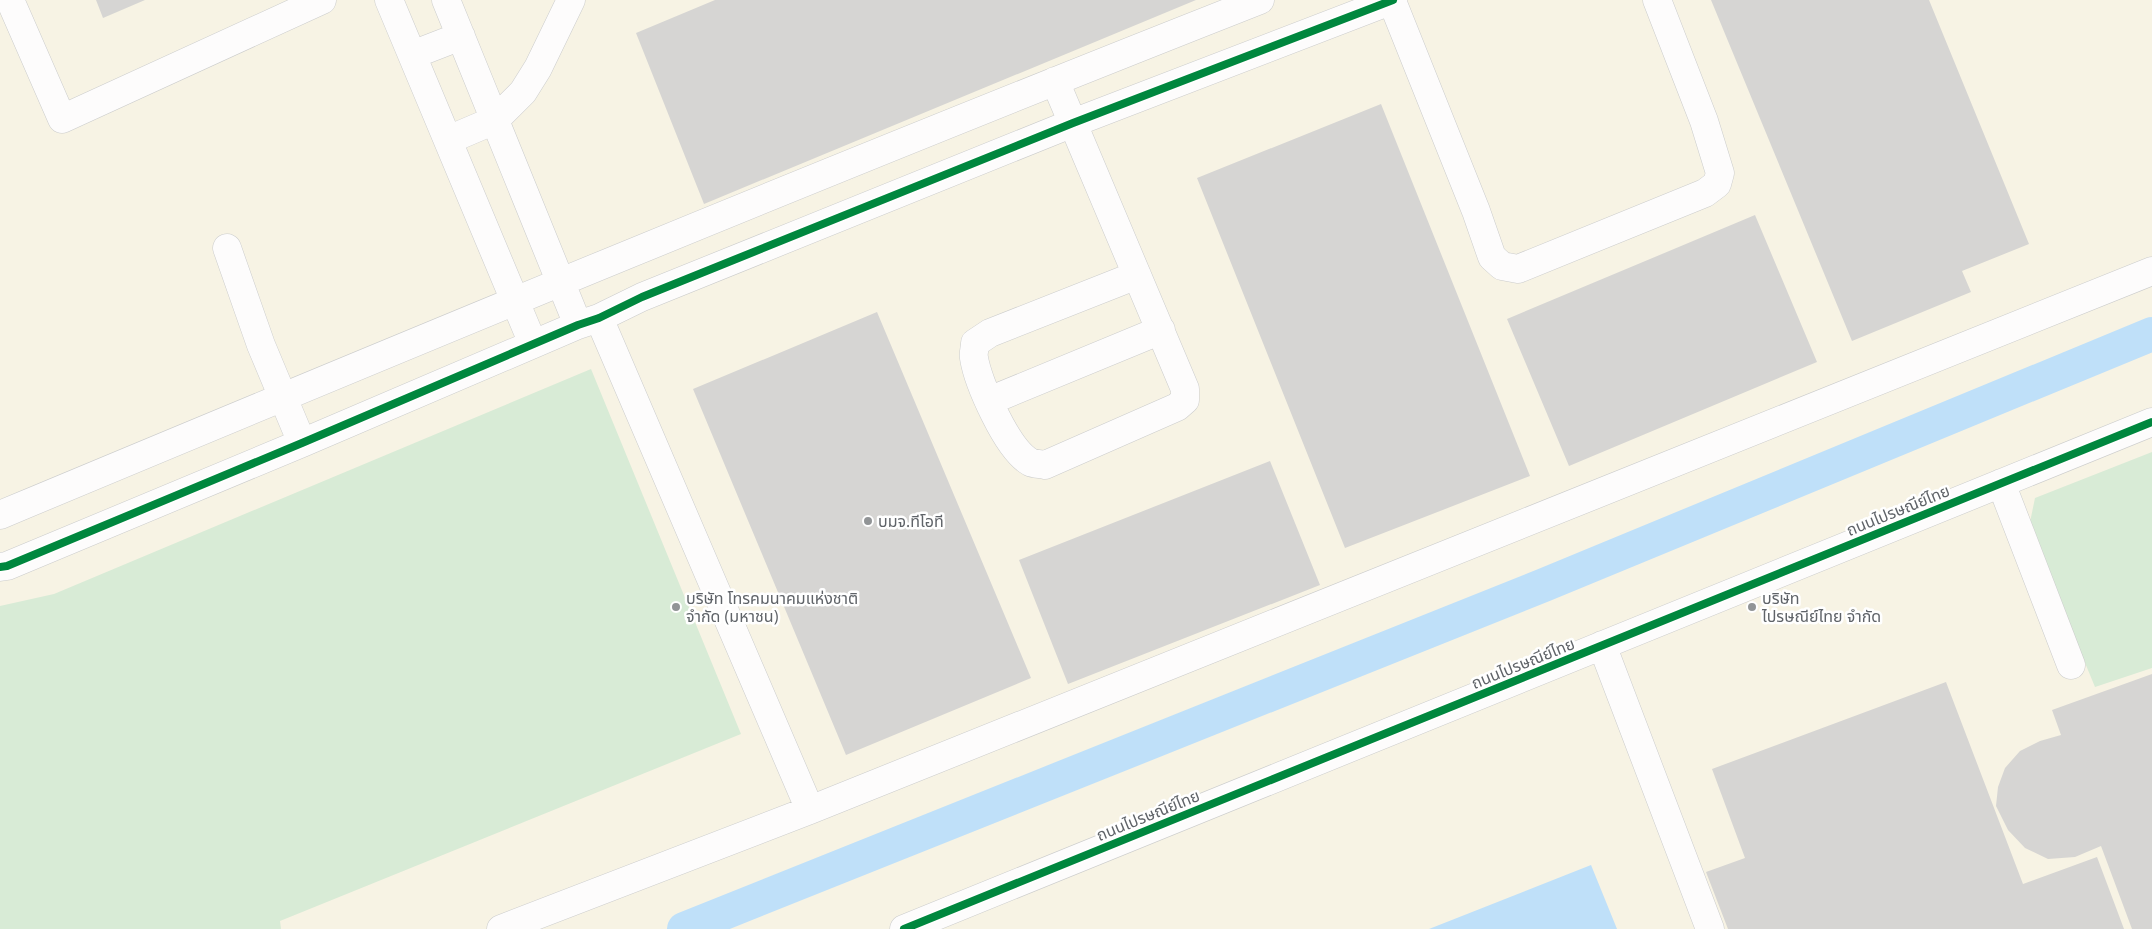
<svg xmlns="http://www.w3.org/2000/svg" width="2152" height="929" font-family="'Open Sans','Noto Sans Thai',sans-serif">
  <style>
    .commercial { fill: #f7f3e4 }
    .green { fill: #d8ebd6 }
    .water { fill: #bfe0f9 }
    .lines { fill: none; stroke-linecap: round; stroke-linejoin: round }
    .canal { stroke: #bfe0f9; stroke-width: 34 }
    .building { fill: #d6d5d3 }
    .minor-casing { stroke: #cbcccc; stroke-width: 29 }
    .minor { stroke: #fdfcfc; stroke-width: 28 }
    .cycleway-casing { stroke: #fff; stroke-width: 11 }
    .cycleway { stroke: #00873e; stroke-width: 8 }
    .poi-dot { fill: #919496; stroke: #fff; stroke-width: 2 }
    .labels { text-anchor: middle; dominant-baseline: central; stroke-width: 5; stroke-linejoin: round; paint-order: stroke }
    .street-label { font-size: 16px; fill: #5f6368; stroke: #fff }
    .poi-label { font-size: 16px; fill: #5f6368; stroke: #fff; text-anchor: start }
  </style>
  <rect width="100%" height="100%" fill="#efeeea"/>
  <!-- commercial -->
  <path class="commercial" d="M 0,0 L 2152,0 L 2152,929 L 0,929 Z"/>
  <!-- green -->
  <path class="green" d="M 591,369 L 741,734 L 280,921 L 281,929 L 0,929 L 0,606 L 54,594 Z
    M 2152,452 L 2152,668 L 2095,687 L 2029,527 L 2035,498 Z"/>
  <!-- water -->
  <path class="water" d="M 1591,865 L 1617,929 L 1429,929 Z"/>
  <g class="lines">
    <!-- canal -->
    <path class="canal" d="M 684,929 L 1544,585 L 2152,334"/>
  </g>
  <!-- building -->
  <path class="building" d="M 96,0 L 145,0 L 103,18 Z
    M 715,0 L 1196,0 L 704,204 L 636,33 Z
    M 1711,0 L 1929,0 L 2029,244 L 1962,271 L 1971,292 L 1852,341 Z
    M 1381,104 L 1530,476 L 1345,548 L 1197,178 Z
    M 1755,215 L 1817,362 L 1569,466 L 1507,319 Z
    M 877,312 L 1031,678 L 846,755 L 693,389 Z
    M 1270,461 L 1320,585 L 1068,684 L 1019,560 Z
    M 2152,674 L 2152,929 L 2132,929 L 2101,846 L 2075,857 L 2048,859 L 2025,848 L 2008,830 L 1996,806 L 1998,787 L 2005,768 L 2020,751 L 2040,741 L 2061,735 L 2052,710 Z
    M 1946,682 L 2023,884 L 2097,857 L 2124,929 L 1728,929 L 1706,872 L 1745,858 L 1712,769 Z"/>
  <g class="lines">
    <!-- minor casing -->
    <g class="minor-casing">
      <path id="minor" d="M 10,0 L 62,119 L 322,0
        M 389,0 L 533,344
        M 446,0 L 578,325
        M 1392,1 L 1476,211 L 1492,257 L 1502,266 L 1518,269 L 1705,193 L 1717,184 L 1720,173 L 1704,121 L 1657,0
        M 412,55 L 461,36
        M 1055,81 L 1185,389 L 1185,400 L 1177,407 L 1045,465 C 1040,464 1034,464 1030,462 C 1007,449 978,383 974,358 C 973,353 975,348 975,343 L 990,333 L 1137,275
        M 448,140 L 495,120 L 523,92 L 538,68 L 571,0
        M 227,248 L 261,345 L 302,443
        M 599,318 L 810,810
        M 989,401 L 1161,330
        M 2001,483 L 2071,665
        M 0,515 C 419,340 838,166 1260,0
        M 0,567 L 7,566 L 302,443 L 578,325 L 599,318 L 642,297 L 1073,123 L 1393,0
        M 1602,645 L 1710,929
        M 501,929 L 810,810 L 2152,271
        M 904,929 L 2152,422"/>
    </g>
    <!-- minor -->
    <use href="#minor" class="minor"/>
    <!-- cycleway casing -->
    <g class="cycleway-casing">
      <path id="cycleway" d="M 0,567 L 7,566 L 302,443 L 578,325 L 599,318 L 642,297 L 1073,123 L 1393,0
        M 904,929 L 2152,422"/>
    </g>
    <!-- cycleway -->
    <use href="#cycleway" class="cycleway"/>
  </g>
  <!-- markers -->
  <g class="poi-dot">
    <circle cx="868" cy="521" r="5"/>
    <circle cx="676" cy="607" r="5"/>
    <circle cx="1752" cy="607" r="5"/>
  </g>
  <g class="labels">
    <!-- street labels -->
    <g class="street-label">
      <text transform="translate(1898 510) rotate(-22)">ถนนไปรษณีย์ไทย</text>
      <text transform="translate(1523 663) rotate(-22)">ถนนไปรษณีย์ไทย</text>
      <text transform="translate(1148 815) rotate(-22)">ถนนไปรษณีย์ไทย</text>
    </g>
    <!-- poi labels -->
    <g class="poi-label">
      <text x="878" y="521">บมจ.ทีโอที</text>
      <text x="686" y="598">บริษัท โทรคมนาคมแห่งชาติ<tspan x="686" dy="18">จำกัด (มหาชน)</tspan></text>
      <text x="1762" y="598">บริษัท<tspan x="1762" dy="18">ไปรษณีย์ไทย จำกัด</tspan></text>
    </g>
  </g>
</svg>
